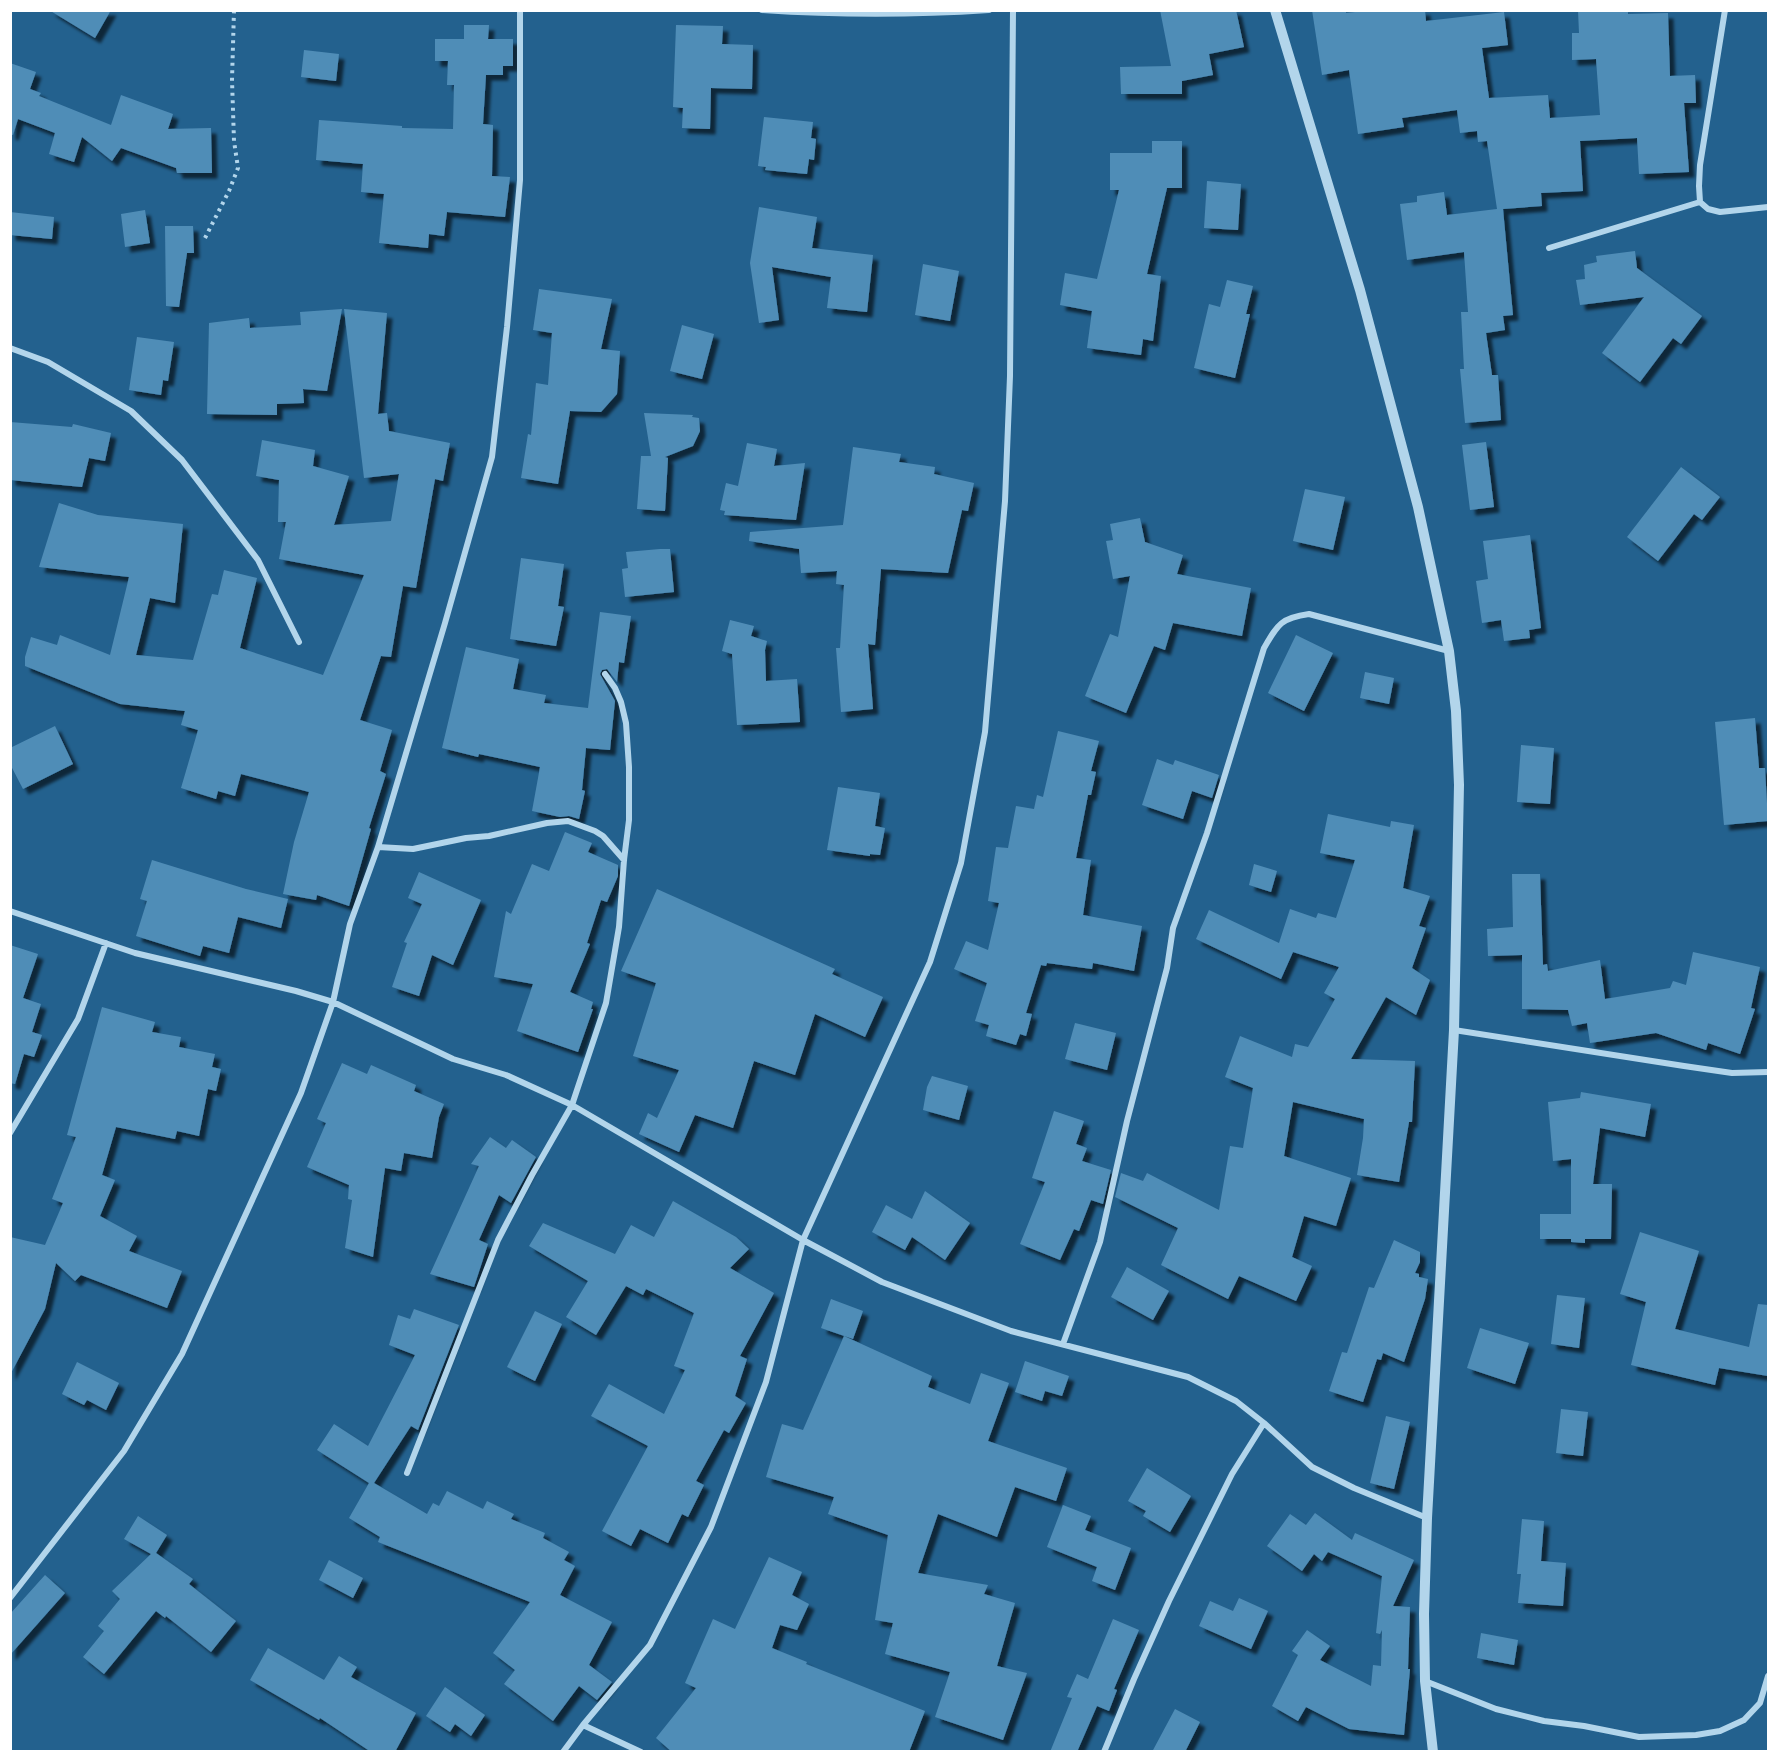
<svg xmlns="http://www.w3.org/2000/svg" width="1779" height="1762" font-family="Manrope,sans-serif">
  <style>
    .building { fill: #508db7; filter: url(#shadow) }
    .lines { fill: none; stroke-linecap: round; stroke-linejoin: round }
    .path { stroke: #b2d5eb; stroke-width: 4; stroke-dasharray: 3 4.5; stroke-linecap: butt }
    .minor { stroke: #b2d5eb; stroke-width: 6 }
    .tertiary { stroke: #b2d5eb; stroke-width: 10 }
  </style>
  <defs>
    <filter id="shadow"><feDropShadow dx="5.5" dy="5.5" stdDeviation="1.5" flood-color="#0009"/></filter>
  </defs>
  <rect width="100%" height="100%" fill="#23618e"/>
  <!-- building -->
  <path class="building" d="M 49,10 L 111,10 L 95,38 Z
    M 1160,10 L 1236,10 L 1244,47 L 1209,54 L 1213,75 L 1182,81 L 1182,94 L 1121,94 L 1120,67 L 1171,66 Z
    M 1312,10 L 1346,10 L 1346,13 L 1373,10 L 1425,10 L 1426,21 L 1504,12 L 1508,45 L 1482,48 L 1489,98 L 1548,95 L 1550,118 L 1600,115 L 1596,59 L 1572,60 L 1572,33 L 1579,33 L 1578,10 L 1628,10 L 1628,14 L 1668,13 L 1670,76 L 1695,75 L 1696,103 L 1684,103 L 1689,172 L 1639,174 L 1637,138 L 1580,141 L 1583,191 L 1541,193 L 1542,206 L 1503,209 L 1513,315 L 1503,316 L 1505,330 L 1486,333 L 1492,375 L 1498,375 L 1501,420 L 1465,423 L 1460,369 L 1464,369 L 1461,312 L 1468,312 L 1464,252 L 1407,260 L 1400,204 L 1417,202 L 1417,196 L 1444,192 L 1447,215 L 1497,209 L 1487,141 L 1478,142 L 1477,131 L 1460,133 L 1457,110 L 1402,118 L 1404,127 L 1358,134 L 1349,70 L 1322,75 Z
    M 464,25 L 489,25 L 488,39 L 513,39 L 513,66 L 503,66 L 503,75 L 486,75 L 483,124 L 493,125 L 492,176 L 510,177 L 505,217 L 447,212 L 444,236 L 429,234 L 428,248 L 379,243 L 384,194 L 361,192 L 363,164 L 316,160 L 319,120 L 402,126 L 402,128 L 453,129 L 454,85 L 447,85 L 448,61 L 435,61 L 435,39 L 464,39 Z
    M 676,25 L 723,26 L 722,44 L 753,45 L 752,89 L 711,88 L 710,129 L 682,128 L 683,108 L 673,107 Z
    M 304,50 L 339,54 L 336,81 L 301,77 Z
    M 10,63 L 36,72 L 30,89 L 41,93 L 39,96 L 111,125 L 121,95 L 173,114 L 168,129 L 211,128 L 212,173 L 177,173 L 176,168 L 121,148 L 112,161 L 82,137 L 74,162 L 49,154 L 55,133 L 18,119 L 13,135 L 10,134 Z
    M 764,117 L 813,122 L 811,138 L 816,139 L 814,160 L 809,159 L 807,174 L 765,170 L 766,167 L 758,166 Z
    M 1152,141 L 1182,141 L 1182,188 L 1167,188 L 1147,274 L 1161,276 L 1153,341 L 1143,339 L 1141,355 L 1087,348 L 1092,311 L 1060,305 L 1065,273 L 1097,279 L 1119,190 L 1110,190 L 1110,153 L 1152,153 Z
    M 1207,181 L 1241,184 L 1238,230 L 1204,228 Z
    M 759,207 L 817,217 L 812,248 L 873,255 L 867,312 L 827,308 L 831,277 L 772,267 L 779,320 L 759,323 L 750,263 Z
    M 145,210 L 150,243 L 125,247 L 121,214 Z
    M 10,212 L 54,217 L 52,239 L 10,235 Z
    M 165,226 L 193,226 L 194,253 L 187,253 L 179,307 L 166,306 Z
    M 1635,251 L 1637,268 L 1702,316 L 1681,344 L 1673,338 L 1640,382 L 1602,353 L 1644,297 L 1580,305 L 1576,280 L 1585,279 L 1584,265 L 1597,262 L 1596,256 Z
    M 923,264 L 959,271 L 950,321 L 915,315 Z
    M 1227,280 L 1253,286 L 1246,314 L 1250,314 L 1235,378 L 1194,368 L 1209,304 L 1220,307 Z
    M 539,289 L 612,299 L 601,349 L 620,351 L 617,394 L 601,412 L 570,411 L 558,484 L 521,478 L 528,434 L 531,435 L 536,383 L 548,385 L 552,333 L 533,330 Z
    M 342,309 L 327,391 L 303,389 L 304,403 L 277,404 L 277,415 L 207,414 L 209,323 L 249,318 L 250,328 L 301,325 L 300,312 Z
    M 344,309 L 387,313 L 378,414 L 387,413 L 389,431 L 450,443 L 443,481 L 435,479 L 416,588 L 403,586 L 391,657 L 381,656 L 360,720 L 392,730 L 380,771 L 386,774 L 369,828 L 371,829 L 349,906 L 317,895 L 316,900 L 283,894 L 294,842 L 309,792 L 241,774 L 235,796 L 218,791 L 216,799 L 181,788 L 198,730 L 181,725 L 185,711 L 120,704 L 25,666 L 25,657 L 31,637 L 57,645 L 60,635 L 110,655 L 129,577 L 39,567 L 59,503 L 98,515 L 183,524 L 175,603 L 150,598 L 136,655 L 193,660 L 212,594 L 218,595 L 224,570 L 257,578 L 240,648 L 323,675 L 364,575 L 279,559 L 286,522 L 278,522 L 279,480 L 256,476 L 262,440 L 315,450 L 313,466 L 349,476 L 334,525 L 391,521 L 399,474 L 364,478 Z
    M 682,325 L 714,334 L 702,379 L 670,371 Z
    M 137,337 L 174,342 L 168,381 L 163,380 L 161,395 L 129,390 Z
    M 644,413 L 693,415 L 692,417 L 699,418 L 700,431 L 693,446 L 665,457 L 668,458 L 665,511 L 637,509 L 641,456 L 651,456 Z
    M 10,422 L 72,427 L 73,424 L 111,433 L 105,461 L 89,458 L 82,487 L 10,480 Z
    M 1486,442 L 1494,507 L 1470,510 L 1462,445 Z
    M 747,443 L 777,449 L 774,466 L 805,463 L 796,520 L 724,515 L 725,511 L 720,510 L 726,483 L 738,486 Z
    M 853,447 L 901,454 L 899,462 L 935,467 L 934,474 L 974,483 L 968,511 L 962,510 L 948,573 L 881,569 L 875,645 L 868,644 L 873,709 L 841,712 L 836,648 L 840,648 L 844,585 L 836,584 L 837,571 L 801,573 L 799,549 L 749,541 L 750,532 L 843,525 Z
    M 1681,467 L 1720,497 L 1702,520 L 1694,514 L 1658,561 L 1627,537 Z
    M 1305,489 L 1345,497 L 1333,550 L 1293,541 Z
    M 1140,518 L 1145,542 L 1183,555 L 1177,574 L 1251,588 L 1242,636 L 1173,623 L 1165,650 L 1154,646 L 1126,713 L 1085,696 L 1110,634 L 1118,637 L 1130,576 L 1113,579 L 1106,541 L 1113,540 L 1110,524 Z
    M 1530,535 L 1541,628 L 1529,630 L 1530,638 L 1504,641 L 1501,620 L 1482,623 L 1476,581 L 1488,579 L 1483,541 Z
    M 660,549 L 670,549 L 674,592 L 625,597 L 622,569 L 628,568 L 626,552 Z
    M 521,558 L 564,564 L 558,606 L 564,607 L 556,646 L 510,639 Z
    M 600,612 L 631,616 L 624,663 L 619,662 L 617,682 L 607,669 L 602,670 L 600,674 L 615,701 L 610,750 L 586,748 L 582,790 L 585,791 L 579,819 L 569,816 L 560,817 L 532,811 L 540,767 L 479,754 L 478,757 L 442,748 L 466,647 L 519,659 L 513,689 L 546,695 L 544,703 L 588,708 Z
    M 730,620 L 754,626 L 751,636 L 767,641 L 765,650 L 766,681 L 797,679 L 800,722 L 737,725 L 732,654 L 722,651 Z
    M 1296,635 L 1333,653 L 1304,711 L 1268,693 Z
    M 1365,672 L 1394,678 L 1389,704 L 1360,698 Z
    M 1755,718 L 1759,768 L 1765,768 L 1768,821 L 1724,825 L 1715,722 Z
    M 55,726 L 73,764 L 23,789 L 10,764 L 10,748 Z
    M 1058,731 L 1099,741 L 1091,771 L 1096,772 L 1091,795 L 1088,795 L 1076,858 L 1091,860 L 1083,915 L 1142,926 L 1134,971 L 1093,963 L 1092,969 L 1047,963 L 1046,966 L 1041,965 L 1026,1013 L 1032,1014 L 1026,1036 L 1020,1034 L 1016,1045 L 986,1036 L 989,1025 L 975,1021 L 987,983 L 954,969 L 966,941 L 988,950 L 999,903 L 988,901 L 996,847 L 1008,848 L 1016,806 L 1034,809 L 1037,795 L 1043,797 Z
    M 1521,745 L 1554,748 L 1550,804 L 1517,802 Z
    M 1157,759 L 1173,765 L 1175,760 L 1219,775 L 1212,798 L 1192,791 L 1183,819 L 1142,805 Z
    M 838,787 L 880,793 L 875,826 L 885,828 L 880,855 L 870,854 L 870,856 L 827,850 Z
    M 1328,814 L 1390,827 L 1391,821 L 1414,825 L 1403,888 L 1430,896 L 1419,926 L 1426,928 L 1412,968 L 1430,980 L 1416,1015 L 1386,997 L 1351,1059 L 1415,1061 L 1412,1122 L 1409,1122 L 1399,1182 L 1357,1175 L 1363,1138 L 1364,1119 L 1293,1102 L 1284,1156 L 1351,1178 L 1336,1226 L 1304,1216 L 1292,1257 L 1312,1266 L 1296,1301 L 1239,1276 L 1228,1299 L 1161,1265 L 1178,1228 L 1115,1197 L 1121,1173 L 1143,1181 L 1147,1173 L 1219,1210 L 1230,1146 L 1243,1148 L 1253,1088 L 1225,1077 L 1240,1036 L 1292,1057 L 1295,1044 L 1308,1047 L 1335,999 L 1324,993 L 1339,967 L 1293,952 L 1281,979 L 1196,939 L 1209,910 L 1279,943 L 1290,909 L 1316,918 L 1318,913 L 1336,918 L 1355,860 L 1320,853 Z
    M 565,832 L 592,843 L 588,852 L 618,865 L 618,876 L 607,902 L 601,900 L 587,943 L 590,944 L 570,992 L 593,1002 L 591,1009 L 593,1009 L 578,1052 L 517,1031 L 533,984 L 494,977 L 506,911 L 511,914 L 532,864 L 549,871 Z
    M 152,860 L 246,889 L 288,899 L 281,928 L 238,917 L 229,953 L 203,946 L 200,956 L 136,936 L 147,901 L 140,899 Z
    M 1254,864 L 1277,871 L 1271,892 L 1249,885 Z
    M 419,872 L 481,900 L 453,965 L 432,955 L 419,996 L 392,987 L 407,943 L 404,942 L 422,904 L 408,898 Z
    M 1512,874 L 1540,874 L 1543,965 L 1547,964 L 1548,971 L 1600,960 L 1605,999 L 1670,988 L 1673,981 L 1686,985 L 1693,952 L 1760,967 L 1751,1008 L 1755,1009 L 1740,1054 L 1708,1043 L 1706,1050 L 1656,1033 L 1590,1043 L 1587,1023 L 1572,1026 L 1568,1010 L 1522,1009 L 1522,955 L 1488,956 L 1487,929 L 1513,927 Z
    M 657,889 L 835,969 L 832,974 L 883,997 L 865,1037 L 815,1014 L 795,1075 L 754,1061 L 733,1128 L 695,1115 L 679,1152 L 639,1134 L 648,1113 L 657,1118 L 679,1070 L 633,1056 L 656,983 L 621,971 Z
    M 10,945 L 38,954 L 23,998 L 41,1004 L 32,1032 L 42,1035 L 34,1057 L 24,1054 L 15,1084 L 10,1083 Z
    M 102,1007 L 155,1022 L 152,1032 L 181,1037 L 179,1047 L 215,1054 L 212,1067 L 221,1069 L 216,1091 L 208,1089 L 199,1136 L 177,1131 L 175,1139 L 116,1127 L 102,1175 L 115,1180 L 100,1216 L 137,1236 L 129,1251 L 182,1271 L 167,1308 L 81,1275 L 75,1281 L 56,1263 L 45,1309 L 10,1375 L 10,1237 L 45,1245 L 63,1203 L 52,1199 L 76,1137 L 67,1135 Z
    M 1075,1023 L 1116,1033 L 1107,1070 L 1065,1059 Z
    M 342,1063 L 367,1074 L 371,1065 L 416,1085 L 414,1091 L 444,1104 L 439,1117 L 432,1158 L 404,1153 L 401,1171 L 385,1168 L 373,1257 L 345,1248 L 352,1200 L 348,1199 L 349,1185 L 307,1167 L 326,1123 L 317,1119 Z
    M 932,1076 L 968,1086 L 959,1120 L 923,1110 L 927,1087 Z
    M 1581,1092 L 1651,1104 L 1645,1137 L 1600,1128 L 1593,1184 L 1612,1184 L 1611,1239 L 1585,1239 L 1585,1243 L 1571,1242 L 1571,1239 L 1540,1239 L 1540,1214 L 1571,1214 L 1571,1159 L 1553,1161 L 1548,1102 L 1580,1098 Z
    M 1054,1111 L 1084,1121 L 1076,1144 L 1087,1148 L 1082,1161 L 1111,1170 L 1103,1204 L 1091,1200 L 1079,1231 L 1074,1229 L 1060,1260 L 1020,1244 L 1045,1182 L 1032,1178 Z
    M 490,1137 L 506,1148 L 512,1140 L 536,1157 L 511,1203 L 499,1195 L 479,1240 L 488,1244 L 474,1287 L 430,1274 L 479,1166 L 471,1164 Z
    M 925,1191 L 970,1223 L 945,1260 L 912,1237 L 905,1250 L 872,1232 L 886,1205 L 912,1219 Z
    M 673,1201 L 736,1237 L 749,1249 L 730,1268 L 774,1293 L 740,1356 L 747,1359 L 735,1396 L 746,1403 L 729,1433 L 724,1430 L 696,1481 L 704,1485 L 688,1517 L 682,1514 L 668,1543 L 640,1529 L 631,1546 L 602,1531 L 648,1446 L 591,1416 L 609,1384 L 664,1414 L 685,1370 L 674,1366 L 694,1313 L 646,1289 L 643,1295 L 626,1286 L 596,1335 L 566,1317 L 588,1281 L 529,1246 L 543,1223 L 615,1254 L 631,1225 L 654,1237 Z
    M 1640,1232 L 1699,1251 L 1675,1329 L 1749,1347 L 1758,1304 L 1768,1305 L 1768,1376 L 1719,1368 L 1715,1385 L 1631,1365 L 1646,1302 L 1620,1294 Z
    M 1394,1240 L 1420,1252 L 1420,1262 L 1415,1273 L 1419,1274 L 1419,1277 L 1428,1279 L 1425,1299 L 1404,1362 L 1383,1353 L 1381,1360 L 1377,1359 L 1363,1402 L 1329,1391 L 1342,1352 L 1347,1353 L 1369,1287 L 1374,1288 Z
    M 1127,1267 L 1169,1291 L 1153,1320 L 1111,1297 Z
    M 1557,1295 L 1585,1298 L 1579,1348 L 1551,1344 Z
    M 831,1299 L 863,1311 L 853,1339 L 821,1328 Z
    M 414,1309 L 459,1325 L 418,1430 L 411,1426 L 374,1483 L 427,1514 L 433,1503 L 439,1506 L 447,1491 L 483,1509 L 487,1501 L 514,1514 L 511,1519 L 545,1533 L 543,1538 L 569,1552 L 564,1560 L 575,1566 L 560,1595 L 612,1622 L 589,1665 L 612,1682 L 597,1700 L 579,1686 L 553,1721 L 504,1684 L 515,1670 L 493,1653 L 530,1602 L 378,1542 L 380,1537 L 349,1518 L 369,1483 L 317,1450 L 334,1424 L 368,1446 L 415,1355 L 389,1345 L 398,1315 L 410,1319 Z
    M 535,1311 L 562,1324 L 535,1381 L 507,1367 Z
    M 1480,1328 L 1529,1343 L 1515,1384 L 1467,1368 Z
    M 844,1336 L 932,1376 L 928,1387 L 970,1404 L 981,1373 L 1009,1383 L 988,1441 L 1067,1468 L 1056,1501 L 1015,1487 L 997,1537 L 938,1514 L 918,1573 L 988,1585 L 984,1594 L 1015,1603 L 997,1666 L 1027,1673 L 1003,1740 L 935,1717 L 950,1672 L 885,1654 L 893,1623 L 875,1620 L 888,1535 L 828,1514 L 834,1497 L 766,1477 L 782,1424 L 803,1430 Z
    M 1025,1361 L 1069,1376 L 1062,1396 L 1045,1391 L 1042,1401 L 1015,1392 Z
    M 77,1362 L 119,1383 L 106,1410 L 87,1400 L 84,1405 L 62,1394 Z
    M 1561,1409 L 1588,1412 L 1583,1456 L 1556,1453 Z
    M 1386,1416 L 1410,1422 L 1394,1489 L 1370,1483 Z
    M 1147,1468 L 1191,1496 L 1170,1532 L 1143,1516 L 1146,1511 L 1128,1501 Z
    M 1063,1505 L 1091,1516 L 1085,1530 L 1131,1548 L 1115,1590 L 1092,1581 L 1097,1567 L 1047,1547 Z
    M 1315,1513 L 1352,1540 L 1355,1533 L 1414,1560 L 1393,1606 L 1410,1607 L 1408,1669 L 1410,1669 L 1404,1735 L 1349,1729 L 1306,1707 L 1298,1721 L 1272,1706 L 1298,1655 L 1292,1651 L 1307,1630 L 1330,1646 L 1320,1660 L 1371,1686 L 1373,1665 L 1381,1666 L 1382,1630 L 1380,1634 L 1376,1633 L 1382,1576 L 1328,1552 L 1322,1561 L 1314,1554 L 1302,1571 L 1267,1546 L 1290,1514 L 1306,1525 Z
    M 138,1516 L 167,1535 L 156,1553 L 193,1579 L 189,1584 L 236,1621 L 211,1652 L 166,1616 L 165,1618 L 156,1611 L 104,1674 L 83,1657 L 104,1631 L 98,1626 L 120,1599 L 112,1591 L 151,1554 L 124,1539 Z
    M 1522,1519 L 1544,1521 L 1541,1561 L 1566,1563 L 1563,1606 L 1518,1603 L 1521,1574 L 1517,1574 Z
    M 769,1557 L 802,1572 L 792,1595 L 809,1604 L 797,1630 L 780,1625 L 772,1648 L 807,1662 L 806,1664 L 925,1711 L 909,1752 L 672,1752 L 656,1738 L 696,1688 L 685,1683 L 713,1619 L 735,1629 Z
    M 329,1560 L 363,1578 L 353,1598 L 319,1580 Z
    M 45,1575 L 65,1593 L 10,1655 L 10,1614 Z
    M 1239,1598 L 1268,1611 L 1251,1649 L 1199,1626 L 1210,1601 L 1233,1611 Z
    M 1113,1619 L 1139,1630 L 1114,1689 L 1117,1690 L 1109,1711 L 1097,1706 L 1077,1752 L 1050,1752 L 1072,1698 L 1067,1697 L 1077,1674 L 1088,1679 Z
    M 1481,1633 L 1518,1640 L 1514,1665 L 1477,1658 Z
    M 268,1648 L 324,1680 L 339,1656 L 357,1667 L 351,1677 L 416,1713 L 395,1752 L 371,1752 L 320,1718 L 319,1720 L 250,1680 Z
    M 445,1687 L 485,1715 L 471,1736 L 455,1724 L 450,1732 L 426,1716 Z
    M 1175,1709 L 1200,1722 L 1185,1752 L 1152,1752 Z"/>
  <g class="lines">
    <!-- path -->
    <path class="path" d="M 205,238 L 229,191 L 238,168 L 234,141 L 232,80 L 234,10"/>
    <!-- minor -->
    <path class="minor" d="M 762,10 C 838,15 914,15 989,10
      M 1725,10 L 1700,165 L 1699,186 L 1700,202 L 1708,209 L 1720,212 L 1768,207
      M 1549,248 L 1700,202
      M 10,348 L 48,362 L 131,411 L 182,460 L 258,560 L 299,642
      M 378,847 L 413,849 L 466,838 L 489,836 L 547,823 L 568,821 L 595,831 L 603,836 L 624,860
      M 10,911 L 135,953 L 296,991 L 333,1002 L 453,1059 L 506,1075 L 572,1105 L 803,1240 L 882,1282 L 1011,1331 L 1188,1377 L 1236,1401 L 1264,1423 L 1312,1467 L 1354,1488 L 1427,1518
      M 1454,1030 L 1684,1066 L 1732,1073 L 1768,1072
      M 10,1133 L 78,1019 L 106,943
      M 1063,1344 L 1100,1242 L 1127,1121 L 1167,968 L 1173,928 L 1207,833 L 1264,648 C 1278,624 1281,618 1309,614 L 1449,651
      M 407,1473 L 498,1240 L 532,1175 L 572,1105 L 606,1003 L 619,927 L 624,860 L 629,820 L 629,767 L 626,723 L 621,702 L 615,688 L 605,674
      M 10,1598 L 124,1451 L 182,1354 L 301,1093 L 333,1002 L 350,924 L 378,847 L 445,623 L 492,457 L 507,327 L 520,180 L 520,10
      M 1425,1681 L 1496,1709 L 1544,1721 L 1584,1726 L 1639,1737 L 1696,1735 L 1720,1731 L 1744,1720 L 1760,1703 L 1768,1676
      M 583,1725 L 641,1752
      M 563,1752 L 583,1725 L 650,1645 L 711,1527 L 766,1382 L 803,1240 L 930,962 L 961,863 L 985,732 L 1005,501 L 1010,376 L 1013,10
      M 1104,1752 L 1134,1679 L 1169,1601 L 1232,1474 L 1264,1423"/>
    <!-- tertiary -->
    <path class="tertiary" d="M 1275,10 L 1360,290 L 1418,507 L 1449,651 L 1456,711 L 1459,785 L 1454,1030 L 1427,1518 L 1424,1614 L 1425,1681 L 1433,1752"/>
  </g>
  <!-- border -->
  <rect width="1779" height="1762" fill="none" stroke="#ffffff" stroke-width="24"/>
</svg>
